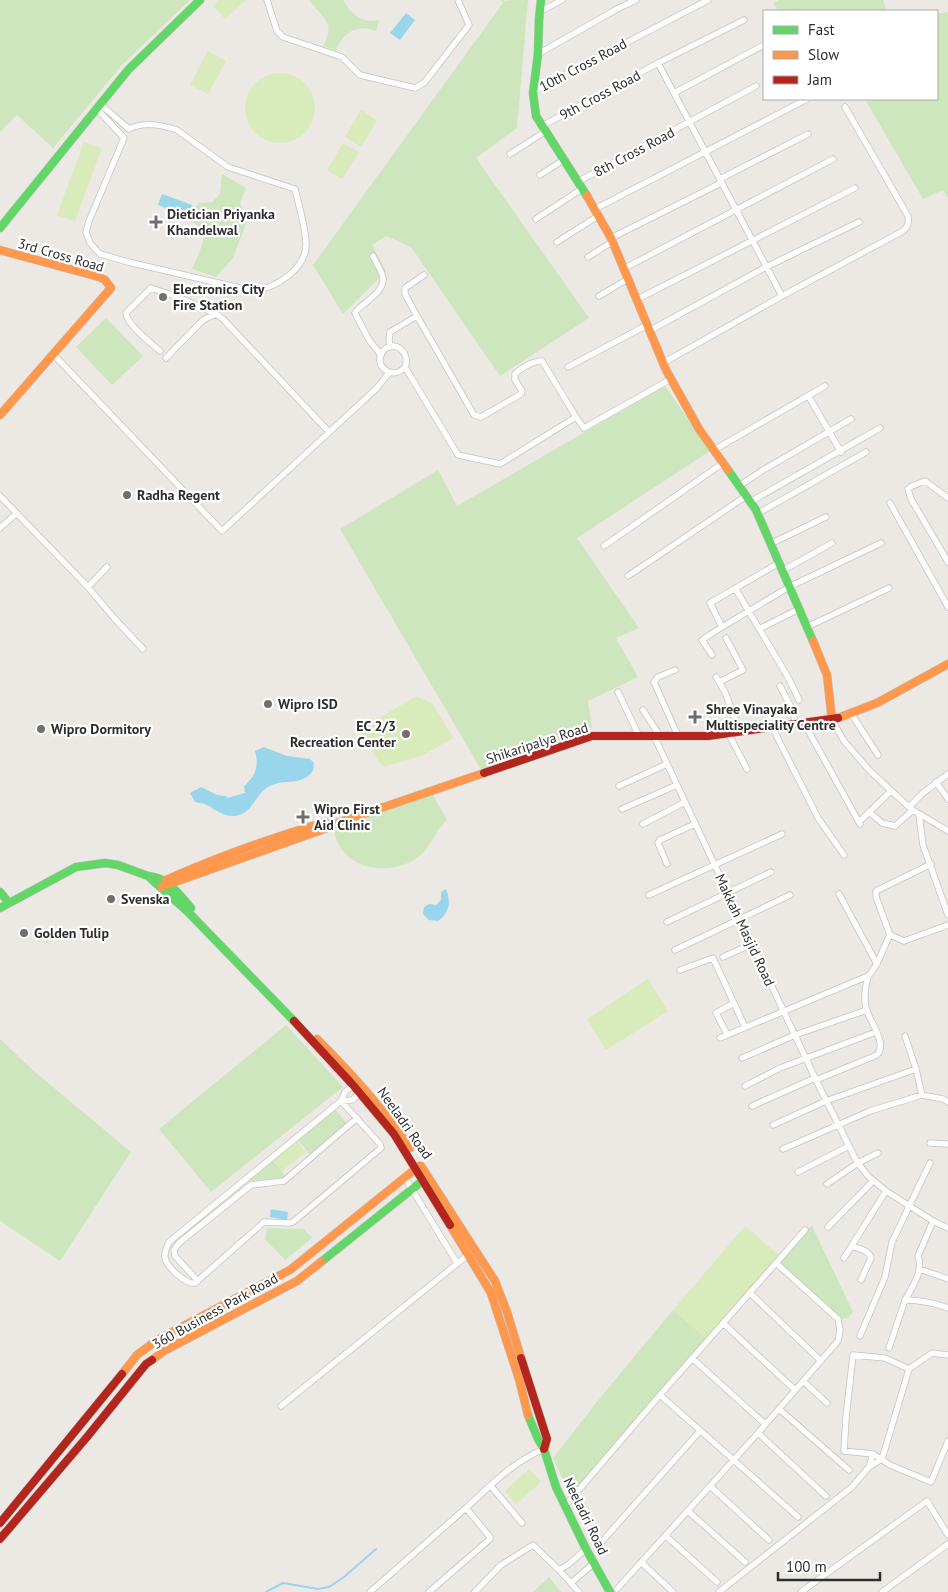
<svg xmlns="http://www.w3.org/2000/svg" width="948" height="1592" font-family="'PT Sans',sans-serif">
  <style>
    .green { fill: #cee6be }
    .pitch { fill: #d9eabb }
    .water { fill: #99d6ec }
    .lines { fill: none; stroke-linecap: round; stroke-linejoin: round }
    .stream { stroke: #99d6ec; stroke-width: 2 }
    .street-casing { stroke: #c5c4c5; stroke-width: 7 }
    .fast-casing { stroke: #c5c4c5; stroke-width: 9 }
    .slow-casing { stroke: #c5c4c5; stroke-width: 9 }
    .jam-casing { stroke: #c5c4c5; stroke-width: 9 }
    .street { stroke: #fcfcfb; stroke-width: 5.5 }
    .fast { stroke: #63d668; stroke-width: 8 }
    .slow { stroke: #ff974d; stroke-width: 8 }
    .jam { stroke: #b3261e; stroke-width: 8 }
    .poi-dot { fill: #706f6e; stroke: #fff; stroke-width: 2 }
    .labels { text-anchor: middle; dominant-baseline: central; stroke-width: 4.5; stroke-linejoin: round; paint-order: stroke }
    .street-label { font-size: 14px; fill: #2e2e2e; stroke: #fff }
    .poi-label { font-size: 14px; font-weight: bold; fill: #2e2e2e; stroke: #fff; text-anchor: start }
  </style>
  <rect width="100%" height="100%" fill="#ece8e4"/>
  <!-- green -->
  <path class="green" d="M 0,0 L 190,0 L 123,64 L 53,148 L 17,115 L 0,132 Z
    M 309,0 L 343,0 C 351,14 362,24 379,20 L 376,31 C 359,23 341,33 336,51 L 323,46 C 337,21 321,17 309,0 Z
    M 500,0 L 505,0 L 504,2 L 511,0 L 528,0 L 517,128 L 476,158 L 589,318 L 500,376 L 411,247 L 386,236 L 372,245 L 386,271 L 343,314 L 313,265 L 503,3 Z
    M 779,0 L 883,0 L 887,11 L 778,11 L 773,3 Z
    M 948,12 L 948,198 L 943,190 L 923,199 L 865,99 L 937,99 L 937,14 Z
    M 222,174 L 246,188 L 240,203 L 244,213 L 249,216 L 233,258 L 216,277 L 192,269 C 198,254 214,230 191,222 L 198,203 L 212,202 L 220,194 Z
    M 106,318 L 143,356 L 112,385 L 76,347 Z
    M 665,386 L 710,451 L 577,538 L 639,628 L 616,638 L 638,677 L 588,701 L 592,727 L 483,773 L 340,529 L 438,470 L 457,506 Z
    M 433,790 L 434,797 L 447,820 C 444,824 439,827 437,832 C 432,840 429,847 422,854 C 400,875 352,874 338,843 C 335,838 334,830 332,824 Z
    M 286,1025 L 343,1087 L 211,1192 L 159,1129 Z
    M 0,1039 L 35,1072 L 131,1152 L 60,1261 L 0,1221 Z
    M 335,1109 L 348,1125 L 311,1156 L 298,1140 Z
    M 273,1160 L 286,1177 L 248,1181 Z
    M 812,1226 L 853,1312 L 848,1318 L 838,1319 L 776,1263 L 805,1230 Z
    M 267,1228 L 304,1229 L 312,1238 L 285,1260 L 265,1239 Z
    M 673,1310 L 708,1340 L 572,1498 L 553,1458 L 596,1403 Z
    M 549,1577 L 561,1592 L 533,1592 Z"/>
  <!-- pitch -->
  <path class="pitch" d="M 218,0 L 246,0 L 225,19 L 213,6 Z
    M 208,51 L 226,61 L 208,94 L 190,85 Z
    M245 108a35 35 0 1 1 70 0a35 35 0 1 1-70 0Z
    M 361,110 L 377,120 L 361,147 L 345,137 Z
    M 84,142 L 102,148 L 75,221 L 57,215 Z
    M 343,143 L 359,152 L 342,179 L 327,170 Z
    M 416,696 L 433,704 L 453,738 L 421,756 L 383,767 L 358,731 Z
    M 648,979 L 668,1011 L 606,1050 L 587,1019 Z
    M 297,1141 L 306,1152 L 282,1171 L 273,1160 Z
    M 745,1226 L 781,1257 L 708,1340 L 673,1310 Z
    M 529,1469 L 541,1482 L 516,1504 L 505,1491 Z"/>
  <!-- water -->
  <path class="water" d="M 406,13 L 415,20 L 400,40 L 390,33 Z
    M 162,194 L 192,205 L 188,217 L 158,205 Z
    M 264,747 L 287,756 L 310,759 L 314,763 L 313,771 C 300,787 286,778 270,786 C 256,792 253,814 235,816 C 224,817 216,810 207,805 C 203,803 199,803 195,802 L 190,793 L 201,787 L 217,795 L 226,796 L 227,798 L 245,793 L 244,786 C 256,776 259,766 255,751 Z
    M 446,889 C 451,901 450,913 438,921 L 429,920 L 423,914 L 424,907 L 429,904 L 436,905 L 441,900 L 441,892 Z
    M 271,1209 L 288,1212 L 287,1220 L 270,1217 Z"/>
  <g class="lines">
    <!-- stream -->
    <path class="stream" d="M 266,1592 L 283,1583 L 318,1589 L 329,1587 L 344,1577 L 376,1549"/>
    <!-- street casing -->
    <g class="street-casing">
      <path id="street" d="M 267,0 L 277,31 L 283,37 L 342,57 L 360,75 L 415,88 L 424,83 L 469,25 L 458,0
        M 539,12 L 562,0
        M 538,54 L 617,9 L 636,0
        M 658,63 L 782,296
        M 534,91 L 708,0
        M 674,93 L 764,45
        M 96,108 L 124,138 L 89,221 L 86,232 L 90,243 L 100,254 L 128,262 L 253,291 C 276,288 307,269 306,243 C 305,225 299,206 295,189 L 228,167 L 177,130 C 162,125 144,121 129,129 L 100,104
        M 542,126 L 658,63 L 744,20
        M 510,154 L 546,131
        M 540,175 L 565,159
        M 720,179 L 808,134
        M 579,181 L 756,86
        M 595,209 L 807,99
        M 536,219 L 583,188
        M 611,238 L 721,183
        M 557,242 L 598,216
        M 373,256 C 376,263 382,271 383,278 C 385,291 364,303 356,311 L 355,313 L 369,340 L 381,355
        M 588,257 L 612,242
        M 623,269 L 833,159
        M 599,296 L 628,279
        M 636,300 L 855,188
        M 417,316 L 405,294 L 405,288 L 424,275
        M 649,331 L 766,267 L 859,222
        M 390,347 L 389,339 L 390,332 L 417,316 L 474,415 L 481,417 L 521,394 L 522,391 L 515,380 L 515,374 C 521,368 533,361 542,361 L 576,417
        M 160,351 C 151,343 127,325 126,313 L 151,288 L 178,297 L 216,314
        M 54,355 L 222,531 L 376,389 L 389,373
        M 166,358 L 203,320 L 216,314 L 223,319 L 329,432
        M 663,363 L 782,296 L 903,231 C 908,226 909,223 908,216 L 845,107
        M 405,367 C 392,382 372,365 383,351 C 394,338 411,353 405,367 L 458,455 L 500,464 L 576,417 L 584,428 L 671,379
        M 568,367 L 647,325
        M 809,397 L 841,452
        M 714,450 L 825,386
        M 739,486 L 763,470 L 851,419
        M 0,496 L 88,587 L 114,618 L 143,649
        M 948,498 L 925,481 L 912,486 L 908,489 L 911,499 L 948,562
        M 750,502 L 880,428
        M 890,503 L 948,607
        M 757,514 L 866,452
        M 0,528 L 17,513
        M 770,544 L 826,517
        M 604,546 L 723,463
        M 782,571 L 832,543
        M 628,576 L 746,496
        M 88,587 L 107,567
        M 735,588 L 789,679 L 799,700
        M 722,627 L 789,587 L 881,543
        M 763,627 L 799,609
        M 807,627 L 889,588
        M 712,655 L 702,640 L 722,627 L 710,603 L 779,563
        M 675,670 L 658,677 L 654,682 L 678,736
        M 716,677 L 725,692 L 740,732
        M 719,682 L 743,670 L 726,638
        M 780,686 L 791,707 L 796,724
        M 618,692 L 639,736
        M 643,710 L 660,736
        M 852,715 L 878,755
        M 832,720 L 844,741 L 870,771 L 911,809 L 948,831
        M 804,723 L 860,824
        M 772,727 L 818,818 L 844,855
        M 728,733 L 747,769
        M 654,736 L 816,1080 L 857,1162 L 868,1176 L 886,1191 L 933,1221 L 918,1256 C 924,1270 912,1288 905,1300 C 920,1300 934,1303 948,1308
        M 936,782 L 948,799
        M 619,786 L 667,764
        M 909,807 L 923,793 L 948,774
        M 622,809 L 677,785
        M 869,812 L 882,823 L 895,826 L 913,810
        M 919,815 L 923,845 L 948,915
        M 862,819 L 891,791
        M 643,824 L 685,802
        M 667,864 L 658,843 L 660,840 L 695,824
        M 839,894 L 877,964
        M 649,895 L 782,834
        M 667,922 L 771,872
        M 890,935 L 904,941 L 948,925
        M 675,950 L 790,895
        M 723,957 L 752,944
        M 680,970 L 713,958 L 745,1027
        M 727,1034 L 716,1013 L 734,1003
        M 905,1036 L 916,1069 L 922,1095
        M 720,1038 L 868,976
        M 742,1058 L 795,1035 L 867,1010
        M 816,1080 L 877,1055 C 888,1043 869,1021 866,1008 C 864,999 865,986 868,977 C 871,972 875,968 877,963 C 882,954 885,944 890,935 L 876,897 L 876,891 L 931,864
        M 745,1086 L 780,1068 L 876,1032
        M 341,1101 L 380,1144 L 381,1148 L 293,1222 L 290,1223 L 264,1222 L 195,1283 C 186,1285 167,1267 165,1258 C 164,1252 167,1247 169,1242 L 341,1101 L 345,1092 L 354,1084
        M 341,1101 L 352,1100 L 363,1091
        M 752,1106 L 815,1078
        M 773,1125 L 826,1101 L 916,1069
        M 930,1143 L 948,1144
        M 783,1149 L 870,1111 L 922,1095 L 943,1099 L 948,1102
        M 798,1172 L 849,1146
        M 405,1178 L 457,1263
        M 827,1184 L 858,1163 L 878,1153
        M 933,1221 L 948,1228
        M 828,1227 L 873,1181
        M 852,1246 C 859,1249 869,1250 871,1258 L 861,1280
        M 844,1258 L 886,1191
        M 919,1269 L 948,1279
        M 198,1281 L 175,1256 L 174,1250 L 179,1243 L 251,1185 L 284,1181 L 357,1118
        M 750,1293 L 821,1361
        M 723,1323 L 795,1390
        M 860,1336 L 885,1277 L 892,1242 L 930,1163
        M 889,1348 L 905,1300
        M 948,1355 L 932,1353 L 909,1369 L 885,1358 L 853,1355 L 846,1417 L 844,1451 L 873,1454 L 890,1465 L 931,1482 L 948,1441
        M 692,1358 L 765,1424
        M 803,1381 L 827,1403
        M 660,1395 L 798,1517
        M 281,1406 L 469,1254
        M 779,1409 L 849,1470
        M 758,1433 L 826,1496
        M 873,1454 L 869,1467 L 882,1459 L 909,1369
        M 491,1486 L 522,1523
        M 710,1486 L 769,1540
        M 565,1506 L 660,1395 L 805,1230
        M 688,1511 L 745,1562
        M 666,1536 L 717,1582
        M 597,1547 L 700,1431
        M 642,1563 L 673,1592
        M 559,1570 L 569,1564 L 586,1549
        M 571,1583 L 594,1563
        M 617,1589 L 758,1433 L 838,1341 L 840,1330 L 838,1319 L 776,1263
        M 370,1592 L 466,1508
        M 429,1592 L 490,1539 L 490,1537 L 466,1508 C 490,1486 514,1461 544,1449
        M 475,1592 L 501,1565 L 533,1545 L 559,1570 L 579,1592
        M 719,1592 L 852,1487 L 869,1467
        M 801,1592 L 927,1501 L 948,1535
        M 882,1592 L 948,1544"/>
    </g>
    <!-- fast casing -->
    <g class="fast-casing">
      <path id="fast" d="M 541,0 L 539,20 L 538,54 L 533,93 L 536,116 L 587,196
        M 0,228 L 128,70 L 200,0
        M 728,470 L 756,510 L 813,641
        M 148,876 C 167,877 179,894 191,908
        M 0,892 L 9,903
        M 0,908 L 76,867 L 105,863 L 118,865 L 148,876 L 188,912 L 294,1021
        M 321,1262 L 426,1178
        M 528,1415 L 538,1439 L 544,1449 L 556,1487 L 586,1549 L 610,1592"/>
    </g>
    <!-- slow casing -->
    <g class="slow-casing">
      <path id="slow" d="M 587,196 L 611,238 L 666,370 L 699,429 L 728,470
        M 0,250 L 99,277 L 105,280 L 111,288 L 0,415
        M 813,641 L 827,675 L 832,720
        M 838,718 L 877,703 L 948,664
        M 166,880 C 218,857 271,838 325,822 L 331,825
        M 161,887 L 327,828 L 331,825 L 484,773
        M 317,1039 C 351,1073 383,1108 410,1148
        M 421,1166 L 495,1281 L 507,1312 L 521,1358
        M 450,1225 L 491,1293 L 519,1379 L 528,1415
        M 152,1360 L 164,1351 L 297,1281 L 321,1262
        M 122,1374 L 137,1355 L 157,1340 L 290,1270 L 419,1166"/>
    </g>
    <!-- jam casing -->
    <g class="jam-casing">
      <path id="jam" d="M 484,773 L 592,736 L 708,736 L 838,718
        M 294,1021 L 353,1085 L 394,1134 L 450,1225
        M 521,1358 L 547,1439 L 544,1449
        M 0,1523 L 122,1374
        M 0,1539 L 87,1437 L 146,1364 L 152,1360"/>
    </g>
    <!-- street -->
    <use href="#street" class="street"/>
    <!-- fast -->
    <use href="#fast" class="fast"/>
    <!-- slow -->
    <use href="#slow" class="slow"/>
    <!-- jam -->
    <use href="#jam" class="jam"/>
  </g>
  <!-- markers -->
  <g class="poi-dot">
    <path d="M153.5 214.5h5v5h5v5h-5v5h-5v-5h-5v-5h5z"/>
    <circle cx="163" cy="297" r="5"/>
    <circle cx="127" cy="495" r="5"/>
    <circle cx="268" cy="704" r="5"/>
    <path d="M692.5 709.5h5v5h5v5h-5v5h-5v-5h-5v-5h5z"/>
    <circle cx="41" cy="729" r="5"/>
    <circle cx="406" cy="734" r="5"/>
    <path d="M300.5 809.5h5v5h5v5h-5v5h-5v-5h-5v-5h5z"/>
    <circle cx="111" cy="899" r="5"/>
    <circle cx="24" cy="933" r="5"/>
  </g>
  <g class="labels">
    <!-- street labels -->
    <g class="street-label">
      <text transform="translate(583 65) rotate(-28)">10th Cross Road</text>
      <text transform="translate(600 95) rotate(-28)">9th Cross Road</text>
      <text transform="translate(634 152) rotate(-28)">8th Cross Road</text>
      <text transform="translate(61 255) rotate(16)">3rd Cross Road</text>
      <text transform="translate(537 743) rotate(-18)">Shikaripalya Road</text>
      <text transform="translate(745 930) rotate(65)">Makkah Masjid Road</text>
      <text transform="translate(405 1123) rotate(55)">Neeladri Road</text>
      <text transform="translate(215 1311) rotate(-29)">360 Business Park Road</text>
      <text transform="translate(586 1516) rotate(64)">Neeladri Road</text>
    </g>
    <!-- poi labels -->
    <g class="poi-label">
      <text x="167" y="214">Dietician Priyanka<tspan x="167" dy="16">Khandelwal</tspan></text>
      <text x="173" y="289">Electronics City<tspan x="173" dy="16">Fire Station</tspan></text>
      <text x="137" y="495">Radha Regent</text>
      <text x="278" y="704">Wipro ISD</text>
      <text x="706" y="709">Shree Vinayaka<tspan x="706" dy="16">Multispeciality Centre</tspan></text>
      <text x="396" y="726" text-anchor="end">EC 2/3<tspan x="396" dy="16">Recreation Center</tspan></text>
      <text x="51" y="729">Wipro Dormitory</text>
      <text x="314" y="809">Wipro First<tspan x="314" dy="16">Aid Clinic</tspan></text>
      <text x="121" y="899">Svenska</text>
      <text x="34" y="933">Golden Tulip</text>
    </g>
  </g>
  <!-- legend -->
  <rect x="763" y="10" width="175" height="90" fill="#ffffff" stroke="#ababab"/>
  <rect x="773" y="26" width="25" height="8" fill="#63d668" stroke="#ababab"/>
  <text x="808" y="35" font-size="15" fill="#2e2e2e">Fast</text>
  <rect x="773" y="51" width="25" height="8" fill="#ff974d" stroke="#ababab"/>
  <text x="808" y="60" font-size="15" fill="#2e2e2e">Slow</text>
  <rect x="773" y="76" width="25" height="8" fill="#b3261e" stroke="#ababab"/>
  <text x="808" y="85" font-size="15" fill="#2e2e2e">Jam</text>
  <!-- scale -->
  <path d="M778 1572v8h102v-8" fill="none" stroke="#2e2e2e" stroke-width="2.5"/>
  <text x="786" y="1572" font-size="15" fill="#2e2e2e" stroke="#ffffff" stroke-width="4" paint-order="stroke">100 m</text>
</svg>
